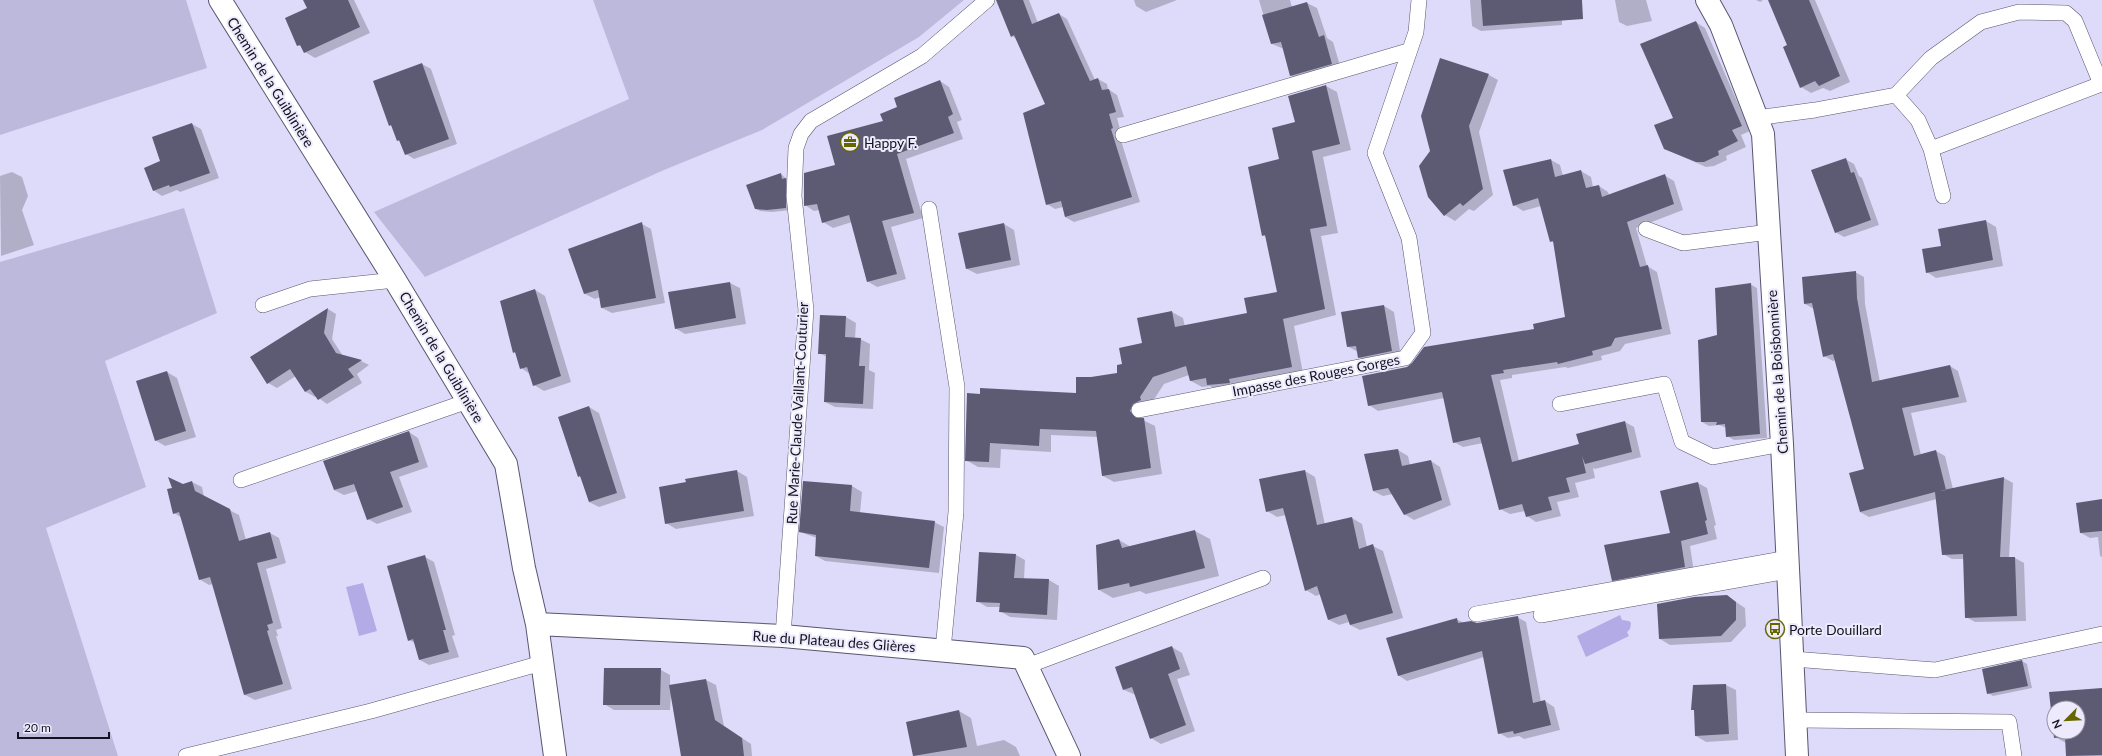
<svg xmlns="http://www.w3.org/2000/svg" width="2102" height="756" font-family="Lato,sans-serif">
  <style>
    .green { fill: #bdb9dd }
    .water { fill: #b2abe6 }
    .shadow { fill: #0003 }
    .building { fill: #5d5a74; fill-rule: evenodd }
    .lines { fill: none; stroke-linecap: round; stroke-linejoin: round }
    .lane-casing { stroke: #58556f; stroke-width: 16 }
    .street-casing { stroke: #58556f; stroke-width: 24 }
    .lane { stroke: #fff; stroke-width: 15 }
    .street { stroke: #fff; stroke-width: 22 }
    .labels { text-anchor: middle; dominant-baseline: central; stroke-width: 4; stroke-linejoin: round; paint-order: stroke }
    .street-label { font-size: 14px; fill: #14131d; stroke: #eceafc }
    .poi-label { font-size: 14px; fill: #14131d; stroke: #eceafc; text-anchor: start }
  </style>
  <rect width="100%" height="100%" fill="#dedbfa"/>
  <!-- green -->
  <path class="green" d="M 0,0 L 186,0 L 207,68 L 0,135 Z
    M 593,0 L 964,0 L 919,37 L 762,130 L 664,170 L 425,277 L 374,212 L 629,99 Z
    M 184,208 L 217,313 L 105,361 L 146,487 L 46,528 L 118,756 L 0,756 L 0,262 Z"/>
  <!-- water -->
  <path class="water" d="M 363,583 L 377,631 L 359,636 L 346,587 Z
    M 1620,615 L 1622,620 L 1629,621 L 1631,623 L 1630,629 L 1627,632 L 1629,636 L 1586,657 L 1577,636 Z"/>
  <!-- shadow -->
  <path class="shadow" d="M 316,0 L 354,0 L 370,33 L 315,58 L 305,52 L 303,47 L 298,45 L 308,8 Z
    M 1006,0 L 1029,0 L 1038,23 L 1059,14 L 1067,19 L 1095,80 L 1098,79 L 1107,84 L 1108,89 L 1117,95 L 1124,117 L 1117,118 L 1121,133 L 1119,134 L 1140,202 L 1074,222 L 1065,217 L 1063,207 L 1055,209 L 1047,204 L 1046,104 L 1017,39 L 1012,36 Z
    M 1134,0 L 1177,0 L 1146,12 L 1136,6 Z
    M 1259,0 L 1290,0 L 1292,7 L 1307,3 L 1317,8 L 1327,38 L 1333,42 L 1341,69 L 1300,81 L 1291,76 L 1284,49 L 1272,44 Z
    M 1470,0 L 1578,0 L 1562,20 L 1562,25 L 1481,31 L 1472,26 Z
    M 1615,0 L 1646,0 L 1652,21 L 1627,26 L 1619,22 Z
    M 1756,0 L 1763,0 L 1760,2 Z
    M 1769,0 L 1815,0 L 1850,82 L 1830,91 L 1823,88 L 1811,93 L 1801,87 L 1789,46 Z
    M 1696,22 L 1705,28 L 1750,131 L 1741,135 L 1746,147 L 1726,156 L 1727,160 L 1714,166 L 1706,167 L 1665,149 L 1674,118 Z
    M 422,64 L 431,69 L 457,144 L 414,159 L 406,154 L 402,143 L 397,140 L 393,127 L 390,125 Z
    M 1489,75 L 1498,80 L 1479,132 L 1493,195 L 1474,211 L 1469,209 L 1455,221 L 1445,215 L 1431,151 Z
    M 940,81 L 949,87 L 962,120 L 957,122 L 963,139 L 906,159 L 923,218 L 891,227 L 906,279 L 877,287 L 867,281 L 852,222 L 833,228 L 823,222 L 820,210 L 814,211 L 805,205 L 836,166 L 899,108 Z
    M 1326,86 L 1337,92 L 1351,150 L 1323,157 L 1338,233 L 1321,236 L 1336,315 L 1294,326 L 1303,373 L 1219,391 L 1210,386 L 1202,387 L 1191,381 L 1189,375 L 1164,384 L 1151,404 L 1144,410 L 1141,419 L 1155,426 L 1162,474 L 1114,482 L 1103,476 L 1098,437 L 1051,435 L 1051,452 L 1001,449 L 1000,468 L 978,467 L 966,460 L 968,394 L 1077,394 L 1091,378 L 1118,374 L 1123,365 L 1172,312 L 1183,318 L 1185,327 L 1248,314 L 1278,293 L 1266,237 L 1263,235 L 1281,159 L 1296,123 Z
    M 192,124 L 201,129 L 219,178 L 180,192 L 177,190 L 162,196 L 153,190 L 162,162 Z
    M 1845,159 L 1854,164 L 1859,176 L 1862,178 L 1879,225 L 1844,237 L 1835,232 Z
    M 1551,160 L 1560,165 L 1563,176 L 1581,171 L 1591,177 L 1593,187 L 1599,186 L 1608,192 L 1609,195 L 1664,175 L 1674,181 L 1683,210 L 1636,228 L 1647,266 L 1657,272 L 1671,334 L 1625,344 L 1620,351 L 1601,356 L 1602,360 L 1568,368 L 1565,367 L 1512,375 L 1512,378 L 1500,380 L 1519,461 L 1580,445 L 1625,422 L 1634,427 L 1641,457 L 1595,469 L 1593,468 L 1595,478 L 1575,483 L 1579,497 L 1557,502 L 1561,516 L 1536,522 L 1527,516 L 1525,511 L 1510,514 L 1500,509 L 1483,443 L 1463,447 L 1454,442 L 1444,398 L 1378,411 L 1369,405 L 1408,368 L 1535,330 L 1566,318 L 1554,243 L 1551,241 L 1541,206 L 1523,211 L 1514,205 Z
    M 12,172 L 22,177 L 28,196 L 22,210 L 34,245 L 1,256 L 0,176 Z
    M 781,174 L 790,182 L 791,210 L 772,212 L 760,211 L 755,208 L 748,186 Z
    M 1986,221 L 1996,227 L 2003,266 L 1936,278 L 1927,272 L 1942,246 L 1939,230 Z
    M 642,224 L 651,229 L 665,303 L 612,313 L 602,308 L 600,297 L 595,299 L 585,294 Z
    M 1004,224 L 1014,230 L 1020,265 L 977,274 L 967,269 Z
    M 1855,272 L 1864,277 L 1865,304 L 1880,382 L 1950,366 L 1958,371 L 1967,402 L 1911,413 L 1921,455 L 1936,451 L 1945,456 L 1953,489 L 2004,478 L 2013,483 L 2009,558 L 2015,558 L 2024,563 L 2026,621 L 1975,622 L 1966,617 L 1964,559 L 1952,559 L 1943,554 L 1937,499 L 1869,517 L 1860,512 L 1866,469 L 1836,360 L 1833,361 L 1824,356 L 1814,309 L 1805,304 Z
    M 730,283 L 740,288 L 746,324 L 685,334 L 675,328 Z
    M 1750,284 L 1757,288 L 1767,438 L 1734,440 L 1727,436 L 1727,428 L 1719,425 L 1709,426 L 1702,422 L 1718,336 Z
    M 535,290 L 545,296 L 571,382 L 544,391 L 534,385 L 530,374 L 521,368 L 516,354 L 514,352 Z
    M 1384,306 L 1394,312 L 1401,357 L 1369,363 L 1359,357 L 1358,352 L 1347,346 L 1342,313 Z
    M 328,309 L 336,314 L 332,339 L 343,356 L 361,361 L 369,365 L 357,374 L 362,383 L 327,404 L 316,396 L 315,397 L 306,392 L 296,376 L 277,388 L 268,383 L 252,357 Z
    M 821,316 L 846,317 L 856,323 L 855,338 L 860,339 L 870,344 L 869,370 L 875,373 L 873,409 L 835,407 L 825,402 L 827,357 L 819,353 Z
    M 167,372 L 177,378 L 196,437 L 165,446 L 155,440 Z
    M 589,407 L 599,413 L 626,498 L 599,507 L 589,502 L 582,478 L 579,476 Z
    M 409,432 L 418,438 L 428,467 L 399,477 L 412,512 L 377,524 L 368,519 L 357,491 L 344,495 L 334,490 Z
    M 1398,450 L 1408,456 L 1410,465 L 1431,461 L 1440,467 L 1451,505 L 1414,520 L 1404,514 L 1393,494 L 1383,496 L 1373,491 Z
    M 737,471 L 747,477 L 754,516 L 676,529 L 666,523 Z
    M 1305,471 L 1315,477 L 1325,525 L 1352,518 L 1362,524 L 1367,547 L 1373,546 L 1383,551 L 1403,618 L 1360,630 L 1350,625 L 1349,622 L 1339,625 L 1329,620 L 1321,594 L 1316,596 L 1306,590 L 1286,515 L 1277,517 L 1267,511 Z
    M 192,482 L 202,487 L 204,497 L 239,515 L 246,540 L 270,533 L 279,538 L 286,563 L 266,569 L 282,628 L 276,630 L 278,636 L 276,636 L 292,689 L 255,700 L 245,695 L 213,584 L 209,585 L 199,579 L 182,518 L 174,513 L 182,485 Z
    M 1698,483 L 1707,488 L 1716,525 L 1714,526 L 1717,539 L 1690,546 L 1694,572 L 1622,585 L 1612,580 L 1672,533 Z
    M 852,486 L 862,492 L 860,513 L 934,522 L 944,527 L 939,573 L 825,561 L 816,556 L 817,538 L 800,532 Z
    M 2102,501 L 2102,557 L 2100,556 L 2098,537 L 2090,538 L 2081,533 Z
    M 1195,531 L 1210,539 L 1219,576 L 1146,594 L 1140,591 L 1113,598 L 1099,590 L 1097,546 L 1119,540 L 1131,547 Z
    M 1016,555 L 1025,560 L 1024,579 L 1049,580 L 1059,586 L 1057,620 L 1010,617 L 1000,611 L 1001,607 L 987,607 L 977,601 Z
    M 425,557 L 434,562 L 455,635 L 452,636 L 459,657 L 429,665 L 420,660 L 415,643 L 409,640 Z
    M 1727,596 L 1745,608 L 1746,626 L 1731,642 L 1670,645 L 1660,639 Z
    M 1517,617 L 1526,622 L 1541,702 L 1545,701 L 1554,707 L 1560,730 L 1524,739 L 1519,736 L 1508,738 L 1499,733 L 1484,657 L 1407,681 L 1398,675 L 1456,619 L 1464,623 L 1477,624 Z
    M 1172,647 L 1182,653 L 1190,675 L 1177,679 L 1195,731 L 1161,744 L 1151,738 L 1136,695 L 1124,690 Z
    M 2022,661 L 2027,664 L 2032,688 L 1993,696 L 1988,693 Z
    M 661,670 L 670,675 L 670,686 L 706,680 L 716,685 L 724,726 L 751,744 L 752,756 L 682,756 L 671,694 L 670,710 L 614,710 L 604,704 Z
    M 1726,685 L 1736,690 L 1738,740 L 1706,742 L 1696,736 L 1695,711 L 1692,709 Z
    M 2102,689 L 2102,756 L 2067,756 L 2066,743 L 2055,737 L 2055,732 L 2078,732 L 2078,708 L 2054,708 L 2054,726 L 2050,693 Z
    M 959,711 L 971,718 L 977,746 L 1004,740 L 1016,747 L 1020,756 L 914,756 L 907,722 Z"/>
  <!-- building -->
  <path class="building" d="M 303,0 L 348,0 L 360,27 L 304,53 L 300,45 L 297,46 L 285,18 L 307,8 Z
    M 996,0 L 1023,0 L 1032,24 L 1059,13 L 1090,81 L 1098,78 L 1102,90 L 1109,89 L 1116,112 L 1109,114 L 1113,128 L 1111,129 L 1132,197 L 1065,217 L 1061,201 L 1046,205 L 1023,113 L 1045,104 L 1014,35 L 1011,37 Z
    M 1481,0 L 1582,0 L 1583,19 L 1483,26 Z
    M 1768,0 L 1809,0 L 1840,76 L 1819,86 L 1815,81 L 1800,88 L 1783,47 L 1787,45 Z
    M 1307,2 L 1319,37 L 1324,35 L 1332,64 L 1290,76 L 1281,42 L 1271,44 L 1262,15 Z
    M 1696,21 L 1742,126 L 1732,130 L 1738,141 L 1718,151 L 1719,155 L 1704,162 L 1696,162 L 1664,149 L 1654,125 L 1673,118 L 1640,44 Z
    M 1440,58 L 1489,74 L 1469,126 L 1483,189 L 1463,206 L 1460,203 L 1444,216 L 1428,197 L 1419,166 L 1430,151 L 1421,116 Z
    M 422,63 L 449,139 L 405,155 L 399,140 L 397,141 L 391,125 L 389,126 L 373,81 Z
    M 940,80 L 953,114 L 948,117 L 954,133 L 897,154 L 914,213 L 882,221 L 897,274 L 867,282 L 849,215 L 822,223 L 817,204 L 804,206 L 804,173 L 835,165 L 827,136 L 883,121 L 880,114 L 897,107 L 894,98 Z
    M 1326,85 L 1340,144 L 1312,151 L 1327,226 L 1310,229 L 1325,309 L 1283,319 L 1292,367 L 1229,379 L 1230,383 L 1207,385 L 1206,378 L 1190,381 L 1186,366 L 1153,377 L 1140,397 L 1141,400 L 1133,404 L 1130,411 L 1136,418 L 1144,418 L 1151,468 L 1102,476 L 1096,431 L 1040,429 L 1039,446 L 990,443 L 989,462 L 965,461 L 967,393 L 980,394 L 980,388 L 1076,393 L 1076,377 L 1091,377 L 1117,373 L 1117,365 L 1122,364 L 1119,348 L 1142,343 L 1137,318 L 1172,311 L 1175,327 L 1247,313 L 1244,298 L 1277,292 L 1265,235 L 1262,236 L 1248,167 L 1279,159 L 1272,128 L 1295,122 L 1288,96 Z
    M 192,123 L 210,173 L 170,187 L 169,185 L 153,191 L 144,168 L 160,161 L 152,137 Z
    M 1846,158 L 1851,173 L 1854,172 L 1871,220 L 1835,233 L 1811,170 Z
    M 1551,159 L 1555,177 L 1581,170 L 1586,188 L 1599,185 L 1602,197 L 1665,174 L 1674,204 L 1627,222 L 1640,267 L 1648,265 L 1662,329 L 1615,338 L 1611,346 L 1592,351 L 1593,355 L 1558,364 L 1557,362 L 1503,370 L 1504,373 L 1491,375 L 1512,462 L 1579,444 L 1576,434 L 1625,421 L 1632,452 L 1585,464 L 1582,456 L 1586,473 L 1566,478 L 1570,492 L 1548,497 L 1552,510 L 1526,517 L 1522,504 L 1499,510 L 1480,437 L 1453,443 L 1442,392 L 1368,406 L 1362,376 L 1407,367 L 1412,363 L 1424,347 L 1534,329 L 1533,324 L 1565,317 L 1553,241 L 1550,242 L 1538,198 L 1513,206 L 1503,170 Z
    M 781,173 L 782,179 L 786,178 L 786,208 L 767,210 L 755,209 L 746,185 Z
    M 1986,220 L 1993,260 L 1926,273 L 1922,249 L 1941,246 L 1938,229 Z
    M 642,222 L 656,298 L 601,308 L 598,290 L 584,294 L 568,249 Z
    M 1004,223 L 1011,260 L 966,269 L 958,233 Z
    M 1856,271 L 1857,298 L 1872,382 L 1950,365 L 1959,397 L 1902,408 L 1914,456 L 1936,450 L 1946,490 L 1939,491 L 2004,477 L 2000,557 L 2015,557 L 2017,616 L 1965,618 L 1963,554 L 1942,555 L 1935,492 L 1860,512 L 1849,473 L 1864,469 L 1833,354 L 1823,357 L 1812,303 L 1804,304 L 1802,277 Z
    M 730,282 L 736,318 L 675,329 L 668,292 Z
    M 1751,283 L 1760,434 L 1726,437 L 1725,424 L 1716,425 L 1717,422 L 1701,422 L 1698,340 L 1717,335 L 1715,288 Z
    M 535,289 L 561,376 L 533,386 L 527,367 L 520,369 L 515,352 L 513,353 L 500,301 Z
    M 1384,305 L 1392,351 L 1358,358 L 1356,346 L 1347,347 L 1341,312 Z
    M 328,308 L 324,333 L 336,353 L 362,360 L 348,369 L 354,377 L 318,400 L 310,389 L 305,392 L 290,369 L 267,384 L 250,357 Z
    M 820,315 L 846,316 L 845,337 L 861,338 L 859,366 L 865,366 L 863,404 L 824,402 L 826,354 L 818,354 Z
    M 167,371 L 186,431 L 155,441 L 136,381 Z
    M 589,406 L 617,493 L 589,502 L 580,476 L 578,477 L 558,417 Z
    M 409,431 L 419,462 L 390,472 L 403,507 L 367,520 L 354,484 L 334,490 L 323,461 Z
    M 1398,449 L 1402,466 L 1431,460 L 1442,500 L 1404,515 L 1388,488 L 1373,491 L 1364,454 Z
    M 737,470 L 744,511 L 665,524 L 659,487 L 686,482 L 685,479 Z
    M 1305,470 L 1317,525 L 1352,517 L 1359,549 L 1373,544 L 1393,613 L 1350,625 L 1346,614 L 1328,620 L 1317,586 L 1305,591 L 1283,508 L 1266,512 L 1259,479 Z
    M 168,477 L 183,484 L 192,481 L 195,491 L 230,509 L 239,541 L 270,532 L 277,558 L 257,563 L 273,623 L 267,625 L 269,630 L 267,631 L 283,684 L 244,695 L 210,577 L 199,580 L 179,512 L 173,514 L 167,489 L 172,488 Z
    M 803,481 L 852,485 L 850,511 L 935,521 L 929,568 L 815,556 L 816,535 L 799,532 Z
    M 1698,482 L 1707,520 L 1705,521 L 1708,534 L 1681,541 L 1685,567 L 1612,581 L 1604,545 L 1670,533 L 1660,491 Z
    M 2102,499 L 2102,531 L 2080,533 L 2076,503 Z
    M 1195,530 L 1205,568 L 1130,587 L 1129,583 L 1098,590 L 1096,545 L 1119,539 L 1122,548 Z
    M 979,552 L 1016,554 L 1014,578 L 1049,579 L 1047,615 L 999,612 L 1000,603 L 976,602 Z
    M 425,555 L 446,630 L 443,630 L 449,652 L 419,660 L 413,639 L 408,641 L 387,566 Z
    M 1727,595 L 1736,602 L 1736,620 L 1721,636 L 1659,639 L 1657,604 L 1694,597 Z
    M 1518,616 L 1533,703 L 1545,700 L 1551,725 L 1514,734 L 1513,731 L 1498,734 L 1482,651 L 1398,676 L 1386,638 L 1457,618 L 1458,623 L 1471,621 L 1477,623 Z
    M 1172,646 L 1180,669 L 1168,674 L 1186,725 L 1150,739 L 1132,687 L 1123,690 L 1115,667 Z
    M 2022,660 L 2028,686 L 1987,694 L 1982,669 Z
    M 604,668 L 661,668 L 660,705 L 603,705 Z
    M 706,679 L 715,720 L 742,738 L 744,756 L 681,756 L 669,685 Z
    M 1726,684 L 1729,734 L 1695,736 L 1694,710 L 1691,710 L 1693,685 Z
    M 2102,688 L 2102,755 L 2066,756 L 2065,737 L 2054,738 L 2049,692 ZM 2054,708 L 2078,708 L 2078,732 L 2054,732 Z
    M 959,710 L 967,747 L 913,756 L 906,722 Z"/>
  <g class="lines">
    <!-- lane casing -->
    <g class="lane-casing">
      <path id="lane" d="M 1756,118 L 1815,110 L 1896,95 L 1931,58 L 1981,22 L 2019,12 L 2066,13 L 2075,21 L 2101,84 L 1931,149 L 1918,120 L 1896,95
        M 1123,135 L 1408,51
        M 1931,149 L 1943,196
        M 929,209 L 957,387 L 956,512 L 943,650
        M 1646,229 L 1683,243 L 1769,232
        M 263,305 L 310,289 L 395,280
        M 1560,404 L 1664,384 L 1682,442 L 1713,457 L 1782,444
        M 1139,410 L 1405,358 L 1423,333 L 1409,238 L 1375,153 L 1416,32 L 1419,0
        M 241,480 L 468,401
        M 1476,614 L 1788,558
        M 1541,615 L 1788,571
        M 783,636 L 806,310 L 794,196 L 796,148 L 801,134 L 811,121 L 922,56 L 987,0
        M 1793,659 L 1935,670 L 2102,634
        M 1027,666 L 1263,578
        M 1796,720 L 2009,722 L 2014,756
        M 186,756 L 371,711 L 542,663"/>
    </g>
    <!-- street casing -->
    <g class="street-casing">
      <path id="street" d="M 220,0 L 395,280 L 506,464 L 524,568 L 537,624 L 555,756
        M 1707,0 L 1721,25 L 1763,134 L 1782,444 L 1797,756
        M 537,624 L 783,636 L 1023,658 L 1069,756"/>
    </g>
    <!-- lane -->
    <use href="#lane" class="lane"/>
    <!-- street -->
    <use href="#street" class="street"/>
  </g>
  <!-- icons -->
  <defs>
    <g id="office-ring" transform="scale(1)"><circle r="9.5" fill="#eceafc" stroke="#660" stroke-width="1.5"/><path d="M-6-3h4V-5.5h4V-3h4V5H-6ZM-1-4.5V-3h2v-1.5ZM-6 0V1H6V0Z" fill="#660"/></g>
    <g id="bus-ring" transform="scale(1)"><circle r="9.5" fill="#eceafc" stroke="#660" stroke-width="1.5"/><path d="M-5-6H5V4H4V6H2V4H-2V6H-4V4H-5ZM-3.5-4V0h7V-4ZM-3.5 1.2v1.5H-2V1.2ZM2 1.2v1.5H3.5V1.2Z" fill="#660"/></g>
  </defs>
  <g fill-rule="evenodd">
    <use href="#office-ring" x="850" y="142"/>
    <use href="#bus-ring" x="1775" y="629"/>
  </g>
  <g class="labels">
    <!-- street labels -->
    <g class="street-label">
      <text transform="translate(271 82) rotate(58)">Chemin de la Guiblinière</text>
      <text transform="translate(442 357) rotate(59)">Chemin de la Guiblinière</text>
      <text transform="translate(1777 372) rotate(-94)">Chemin de la Boisbonnière</text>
      <text transform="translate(1316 375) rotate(-11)">Impasse des Rouges Gorges</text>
      <text transform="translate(797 413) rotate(-87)">Rue Marie-Claude Vaillant-Couturier</text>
      <text transform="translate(834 641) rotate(4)">Rue du Plateau des Glières</text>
    </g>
    <!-- poi labels -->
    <g class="poi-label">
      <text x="864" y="142">Happy F.</text>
      <text x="1789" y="629">Porte Douillard</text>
    </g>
  </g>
  <!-- north arrow -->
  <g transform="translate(2066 720) rotate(246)"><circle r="19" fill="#eceafc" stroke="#9694a3"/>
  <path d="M0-3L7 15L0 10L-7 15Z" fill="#666600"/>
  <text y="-6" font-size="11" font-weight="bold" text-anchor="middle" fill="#14131d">N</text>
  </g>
  <!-- scale -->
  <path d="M18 732v6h91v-6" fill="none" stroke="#14131d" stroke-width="2"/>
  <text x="24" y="732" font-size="12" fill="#14131d" stroke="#eceafc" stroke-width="3" paint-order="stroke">20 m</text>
</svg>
